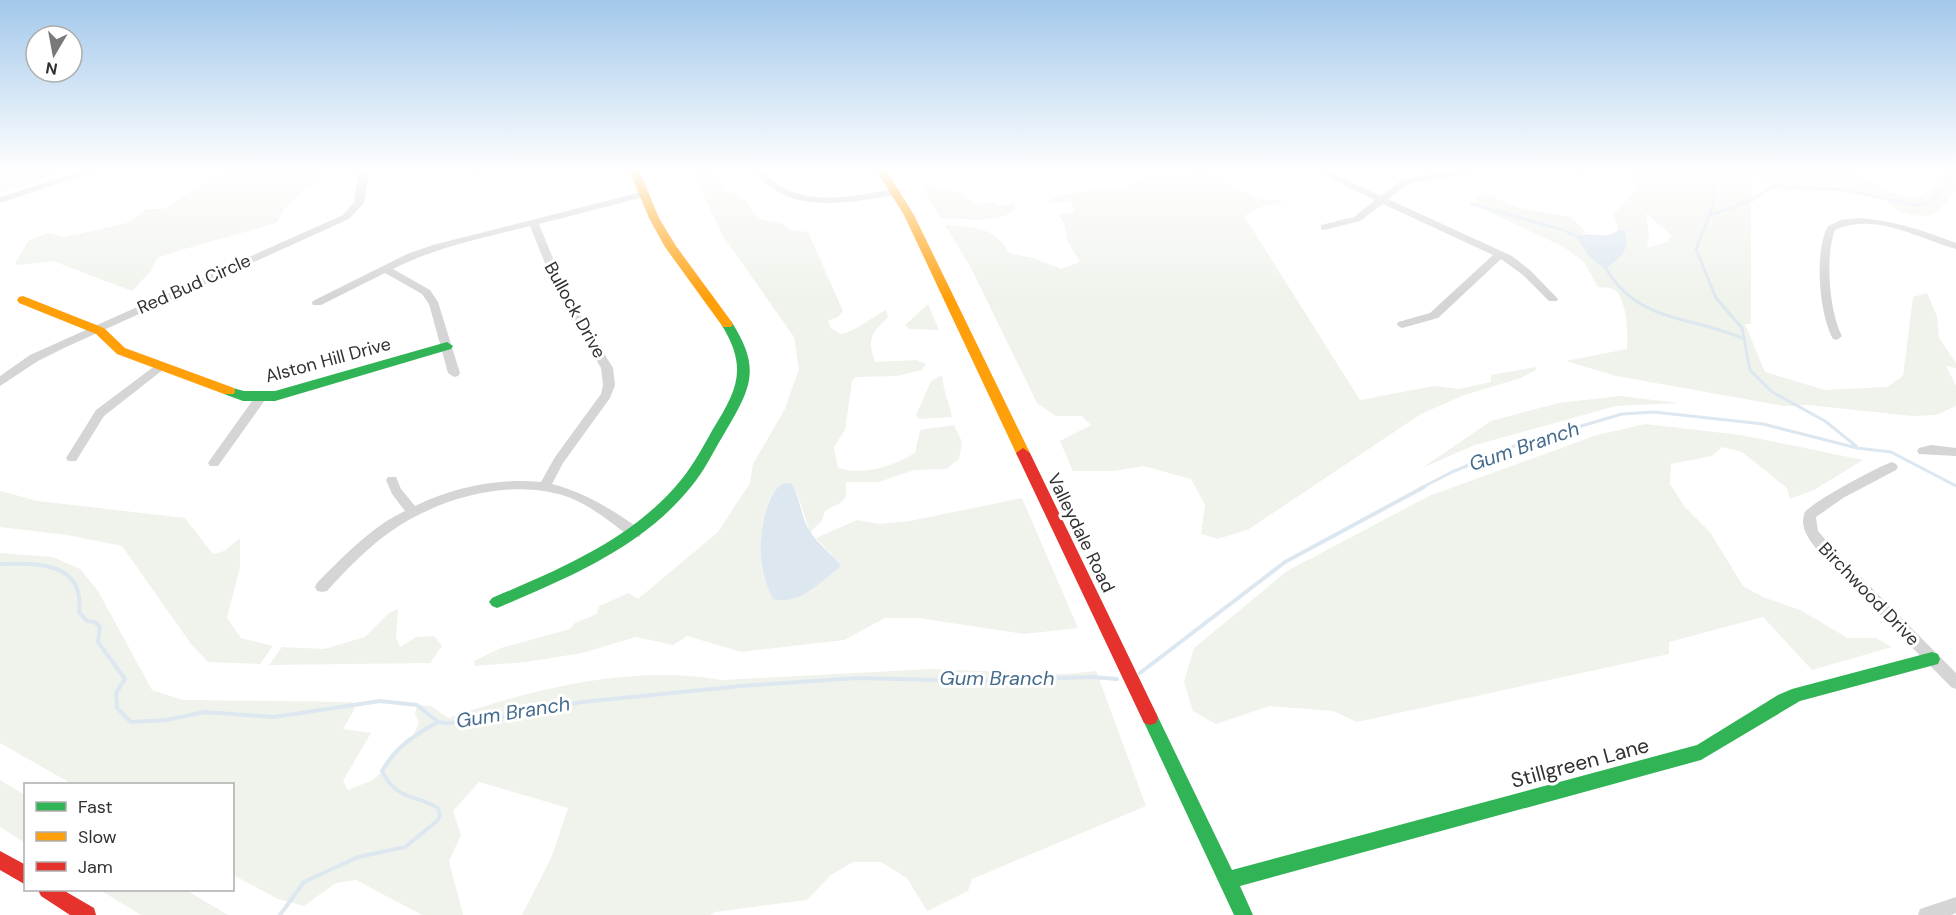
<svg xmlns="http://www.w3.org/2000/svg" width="1956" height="915" font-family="'DM Sans',sans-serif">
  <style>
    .green { fill: #f0f3ec; fill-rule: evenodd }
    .water { fill: #dde7f0 }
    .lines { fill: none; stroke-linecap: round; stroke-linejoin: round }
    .stream-far1 { stroke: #dde7f0; stroke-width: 3 }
    .stream { stroke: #dde7f0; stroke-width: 4 }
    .street { fill: #d5d5d5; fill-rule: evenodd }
    .fast { fill: #30b455; fill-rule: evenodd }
    .slow { fill: #ff9f0a; fill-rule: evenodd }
    .jam { fill: #e5322d; fill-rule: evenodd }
    .labels { text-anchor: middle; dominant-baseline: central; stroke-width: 6; stroke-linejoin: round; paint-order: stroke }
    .street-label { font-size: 18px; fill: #313131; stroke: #fff }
    .water-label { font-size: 20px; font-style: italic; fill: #456b8c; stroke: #fff }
    .near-street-label { font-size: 21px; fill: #313131; stroke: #fff }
  </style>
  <rect width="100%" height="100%" fill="#fff"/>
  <!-- green -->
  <path class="green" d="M 0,170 L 74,170 L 0,193 Z
    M 227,170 L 329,170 C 316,181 280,206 278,222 C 238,235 197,244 157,258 L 150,272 L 132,291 L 53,261 L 17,265 L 15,263 L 29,240 L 48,233 L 65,237 L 127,223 L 147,209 L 164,209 L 201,184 Z
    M 1630,170 L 1855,170 C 1884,191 1924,218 1942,170 L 1956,170 L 1956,190 L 1939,210 L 1929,216 L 1910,215 L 1898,211 L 1883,197 L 1857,191 L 1792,190 L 1782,193 L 1751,175 L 1751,324 L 1745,324 L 1765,372 L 1825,390 L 1887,387 L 1903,376 L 1913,297 L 1927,293 L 1937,316 L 1939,338 L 1956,363 L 1956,368 L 1946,366 L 1956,386 L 1956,406 L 1936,415 L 1912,416 L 1808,405 L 1784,406 L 1616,376 L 1566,361 L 1627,349 C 1628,335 1627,295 1613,289 C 1609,287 1602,288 1598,287 L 1584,262 L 1564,247 L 1472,204 L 1479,200 L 1473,196 L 1487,194 L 1519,208 L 1571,217 L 1587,233 L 1583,233 L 1580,241 L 1589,255 L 1628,237 L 1625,230 L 1618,230 L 1614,214 L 1630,196 L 1637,182 ZM 1646,213 L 1671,235 L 1667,242 L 1647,248 L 1649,235 Z
    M 694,172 L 708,172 L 725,192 L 735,193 L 748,202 L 751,210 L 760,219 L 783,224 L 790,230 L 808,232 L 843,311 L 838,317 L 828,321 L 831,328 L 841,334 C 858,330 870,318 886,310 L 888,317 C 871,334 867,339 875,362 L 916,360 L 926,364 L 922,370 L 897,376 L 856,377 L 852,381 L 845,430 L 834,447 L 838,468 C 865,476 893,466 915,453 L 920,430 L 954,425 L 962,442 L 959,459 L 946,469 L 914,470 L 879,482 L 846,482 L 846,497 L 840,503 L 825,511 L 822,521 L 810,532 C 804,517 800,495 791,483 C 762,483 760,542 761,563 C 762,576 768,587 773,598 L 839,563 L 816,538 L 857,520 L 880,524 L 910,521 L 1022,498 L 1078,628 L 1024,634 L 918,618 L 885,618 L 844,640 L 741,652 L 687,636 L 673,645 L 636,637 L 582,653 L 526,662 L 475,666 L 474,661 L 501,648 L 570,629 L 575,623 L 597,614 L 599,606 L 629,593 L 638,599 L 718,532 L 750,483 L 753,464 L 785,409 L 799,369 L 794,337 L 721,233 Z
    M 1212,174 L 1257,199 L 1283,200 L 1281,202 L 1261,207 L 1244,216 L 1360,400 L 1434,386 L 1459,389 L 1491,382 L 1491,375 L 1536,367 L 1536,370 L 1521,378 L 1464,395 L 1421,414 L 1249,529 L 1218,539 L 1201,534 L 1205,505 L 1191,479 L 1143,466 L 1113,471 L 1073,471 L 1060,441 L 1091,425 L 1082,416 L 1056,416 L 1037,403 L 970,266 L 945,225 C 973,227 994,226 1009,253 L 1033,258 L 1061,269 L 1080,262 L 1067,240 L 1064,223 L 1058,215 L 1075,212 L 1070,201 L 1048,204 L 1051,199 L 1065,194 L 1122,187 L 1148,176 Z
    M 927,185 C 947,187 959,191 975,204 L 997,202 L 997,206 L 1014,204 L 1015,209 C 999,225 962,218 940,218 L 923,188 Z
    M 928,304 L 939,330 L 910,329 L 905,325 Z
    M 942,375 C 943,391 949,401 952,417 L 919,419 L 916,415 L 931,381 Z
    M 1620,396 L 1679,403 L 1616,406 L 1475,445 L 1422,468 L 1491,421 L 1558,403 Z
    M 1645,424 L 1741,435 L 1863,460 L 1814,490 L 1790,499 L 1787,488 L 1742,452 L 1722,447 L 1712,456 L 1671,464 L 1670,484 L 1684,506 L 1710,532 L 1743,586 L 1763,597 L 1800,610 L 1848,638 L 1876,638 L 1892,647 L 1812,670 L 1763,617 L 1669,642 L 1669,654 L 1357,722 L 1333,711 L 1269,706 L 1216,724 L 1193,711 L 1184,682 L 1194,648 L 1287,571 L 1429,496 L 1597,435 Z
    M 0,491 L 38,501 L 185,518 L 213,554 L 224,551 L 240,538 L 240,567 L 227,618 L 241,638 L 273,646 L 260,664 L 208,662 L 191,644 L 122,546 L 67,535 L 0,527 Z
    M 0,553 L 53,557 L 80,569 L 98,591 L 152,690 L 183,700 L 352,702 L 355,708 L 343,729 L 371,733 L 343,781 L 348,790 L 373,780 L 382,771 L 391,754 L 414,734 L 419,722 L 415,714 L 417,705 L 431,706 L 448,718 C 534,689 630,664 722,680 L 930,669 L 1066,674 L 1096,671 L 1146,806 L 972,879 L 968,891 L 927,911 L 907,878 L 881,862 L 853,862 L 831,875 L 807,900 L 715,912 L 710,915 L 522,915 L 552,856 L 568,808 L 479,782 L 453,811 L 461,835 L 449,861 L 463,915 L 422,915 L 356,880 L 336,883 L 304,906 L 278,899 L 233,875 L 232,784 L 72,784 L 0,743 Z
    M 398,609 L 396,638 L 400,647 L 416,637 L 434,636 L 442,646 L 430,663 L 269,665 L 282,647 L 324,649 L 365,637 L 389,613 Z
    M 0,780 L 25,795 L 25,843 L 0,827 Z
    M 100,890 L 186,890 L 228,915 L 141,915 Z"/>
  <!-- water -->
  <path class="water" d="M 1618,230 L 1625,230 C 1632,249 1619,259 1605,269 L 1590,257 L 1576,237 C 1590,229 1605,242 1618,230 Z
    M 785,483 L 791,483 C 801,497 800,517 810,531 C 817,543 830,553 839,563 L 840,567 C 820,582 799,606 773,599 C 768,588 764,579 762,567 C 758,546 763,491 785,483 Z"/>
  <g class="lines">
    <!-- stream-far1 -->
    <path class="stream-far1" d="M 1713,170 L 1714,203 L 1696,249 L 1716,298 L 1742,328 L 1750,370 L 1772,392 L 1825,421 L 1856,446
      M 1472,204 L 1563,230 L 1580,238
      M 1711,215 L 1752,200 L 1773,186 L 1844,190 L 1916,205 L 1930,203 L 1950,179 L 1950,170
      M 1605,267 C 1638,324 1690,315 1744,339
      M 1421,488 L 1452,472 L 1517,445 L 1622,414 L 1654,412 L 1763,424 L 1857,448 L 1891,452 L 1956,486"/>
    <!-- stream -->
    <path class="stream" d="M 0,564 C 38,563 85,562 79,612 L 87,621 L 95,622 L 100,627 L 98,642 L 125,679 L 116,693 L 117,708 L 131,722 L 166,720 L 205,712 L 274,717 L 380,701 L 417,705 L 438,722 L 446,723 L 480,721 L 582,702 L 741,686 L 858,678 L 976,681 L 1092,677 L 1117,679
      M 1140,673 L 1285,562 L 1424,487
      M 280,915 L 304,882 L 358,857 L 405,847 L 437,821 L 440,816 L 438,808 C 414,794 396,800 382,771 C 396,747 414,735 438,722"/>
    <!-- street -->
    <path class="street" d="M 85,170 L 99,170 L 0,203 L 0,197 Z
      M 359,170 L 369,170 L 364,203 L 349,219 L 64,348 L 38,361 L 0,386 L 0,376 L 30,355 L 343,215 L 354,202 Z
      M 475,170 L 484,170 L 479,174 L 476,173 Z
      M 753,170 L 762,170 C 797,211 849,196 896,189 L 901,192 L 896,195 C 845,203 789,216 753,170 Z
      M 1313,170 L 1325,170 L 1381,196 L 1402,180 L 1455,170 L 1475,170 L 1471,173 L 1408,184 L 1388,199 L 1512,256 L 1531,271 L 1558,299 L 1557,301 L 1549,301 L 1523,275 L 1501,259 L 1438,318 L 1402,328 L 1398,326 L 1397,324 L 1398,322 L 1430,313 L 1493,255 L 1383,204 L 1360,221 L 1324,230 L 1321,229 L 1321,225 L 1354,217 L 1375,200 Z
      M 1575,170 L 1586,170 L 1587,171 L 1582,174 Z
      M 645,191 L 648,192 L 648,196 L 539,224 L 567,293 L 613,368 L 615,385 L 610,398 L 563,463 L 552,484 C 586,493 611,509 640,529 L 641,533 L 640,537 L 630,537 C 612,523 594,508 573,499 C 516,476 439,497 390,532 C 367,548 346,570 327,591 L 322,592 L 317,591 L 315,587 L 317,583 C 343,557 371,527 405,511 L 392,494 L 386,480 L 388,477 L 396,477 L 401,489 L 415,506 C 454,487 498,478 541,482 L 555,457 L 601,394 L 603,385 L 601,368 L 557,293 L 530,226 C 483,238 436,247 393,269 L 430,290 L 438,302 L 460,373 L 458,376 L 454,377 L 448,373 L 429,304 L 422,294 L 385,273 L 321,305 L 313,305 L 312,303 L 313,301 L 407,254 L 433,245 Z
      M 1859,218 C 1893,220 1924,231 1956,243 L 1956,249 C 1917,238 1875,212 1835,230 C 1825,255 1829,311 1842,336 L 1837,340 L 1833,339 C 1819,314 1814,251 1828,226 L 1841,220 Z
      M 160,362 L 166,366 L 164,369 L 104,416 L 76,461 L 68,461 L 66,458 L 96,410 Z
      M 261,393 L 267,397 L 265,400 L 218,466 L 210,466 L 208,463 L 210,460 L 257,394 Z
      M 1931,445 L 1956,448 L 1956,456 L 1919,454 L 1917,451 L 1919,448 Z
      M 1892,462 L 1896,464 L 1898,467 L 1896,470 L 1843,498 L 1816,517 L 1818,531 L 1837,553 L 1956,673 L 1956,689 L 1951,687 L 1827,561 C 1818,550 1803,536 1803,521 C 1803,518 1804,514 1805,512 C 1814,501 1877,467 1892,462 Z
      M 1956,897 L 1956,913 L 1951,915 L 1918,915 L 1920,909 Z"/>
    <!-- fast -->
    <path class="fast" d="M 727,320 L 731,321 C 762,369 751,388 724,434 C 713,452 704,472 690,488 C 642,547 570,577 502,606 L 497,608 L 492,606 L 489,602 L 492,598 C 560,569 633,539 681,480 C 694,464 703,447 713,429 C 738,389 748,367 721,324 Z
      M 447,342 L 453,346 L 451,349 L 275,401 L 243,401 L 224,394 L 223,391 L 229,387 L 244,391 L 275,391 Z
      M 1932,652 L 1938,654 L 1940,659 L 1938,664 L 1800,701 L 1701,760 L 1240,886 L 1253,915 L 1234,915 L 1142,718 L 1144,713 L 1150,711 L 1156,713 L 1232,870 L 1697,745 L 1778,695 L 1792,689 Z"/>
    <!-- slow -->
    <path class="slow" d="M 629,170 L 639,170 L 659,218 L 676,246 L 731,321 L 733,324 L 731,327 L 723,327 L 665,247 L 649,218 Z
      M 876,170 L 886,170 L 914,215 L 1030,453 L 1028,457 L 1018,457 L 1016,453 L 904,215 Z
      M 23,296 L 104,328 L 125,348 L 234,388 L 235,391 L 234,394 L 224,394 L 117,354 L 96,334 L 19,303 L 17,300 L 19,297 Z"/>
    <!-- jam -->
    <path class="jam" d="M 1023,448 L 1030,453 L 1156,713 L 1158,718 L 1156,723 L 1150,725 L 1144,723 L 1016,453 Z
      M 0,851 L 26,865 L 26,885 L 0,870 Z
      M 38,890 L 63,890 L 94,908 L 96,915 L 70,915 L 41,896 Z"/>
  </g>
  <!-- sky -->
  <linearGradient id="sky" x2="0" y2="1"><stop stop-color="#a3c8eb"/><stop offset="0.57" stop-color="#fff"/><stop offset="1" stop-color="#fff" stop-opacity="0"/></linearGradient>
  <rect width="1956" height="298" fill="url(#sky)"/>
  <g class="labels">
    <!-- street labels -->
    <g class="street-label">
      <text transform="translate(194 284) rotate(-24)">Red Bud Circle</text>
      <text transform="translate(575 310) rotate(61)">Bullock Drive</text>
      <text transform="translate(328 360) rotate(-15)">Alston Hill Drive</text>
      <text transform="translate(1081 533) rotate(64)">Valleydale Road</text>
      <text transform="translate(1869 594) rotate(46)">Birchwood Drive</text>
    </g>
    <!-- water labels -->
    <g class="water-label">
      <text transform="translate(1524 446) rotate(-19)">Gum Branch</text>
      <text x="997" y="678">Gum Branch</text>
      <text transform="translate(513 712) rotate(-9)">Gum Branch</text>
    </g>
    <!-- near-street labels -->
    <g class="near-street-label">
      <text transform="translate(1580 763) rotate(-15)">Stillgreen Lane</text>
    </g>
  </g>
  <!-- legend -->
  <rect x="24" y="783" width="210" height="108" fill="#ffffff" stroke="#adadad" stroke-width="1.5"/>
  <rect x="36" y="802" width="30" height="9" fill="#30b455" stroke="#adadad" stroke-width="1.5"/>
  <text x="78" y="813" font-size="18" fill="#313131">Fast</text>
  <rect x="36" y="832" width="30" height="9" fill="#ff9f0a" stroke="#adadad" stroke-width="1.5"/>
  <text x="78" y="843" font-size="18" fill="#313131">Slow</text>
  <rect x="36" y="862" width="30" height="9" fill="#e5322d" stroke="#adadad" stroke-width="1.5"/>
  <text x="78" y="873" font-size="18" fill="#313131">Jam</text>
  <!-- north arrow -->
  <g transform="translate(54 54) rotate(190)"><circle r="28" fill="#ffffff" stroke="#adadad" stroke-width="1.5"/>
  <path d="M0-4.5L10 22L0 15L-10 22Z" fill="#797979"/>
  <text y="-9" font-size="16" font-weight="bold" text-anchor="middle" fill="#313131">N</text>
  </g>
</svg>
